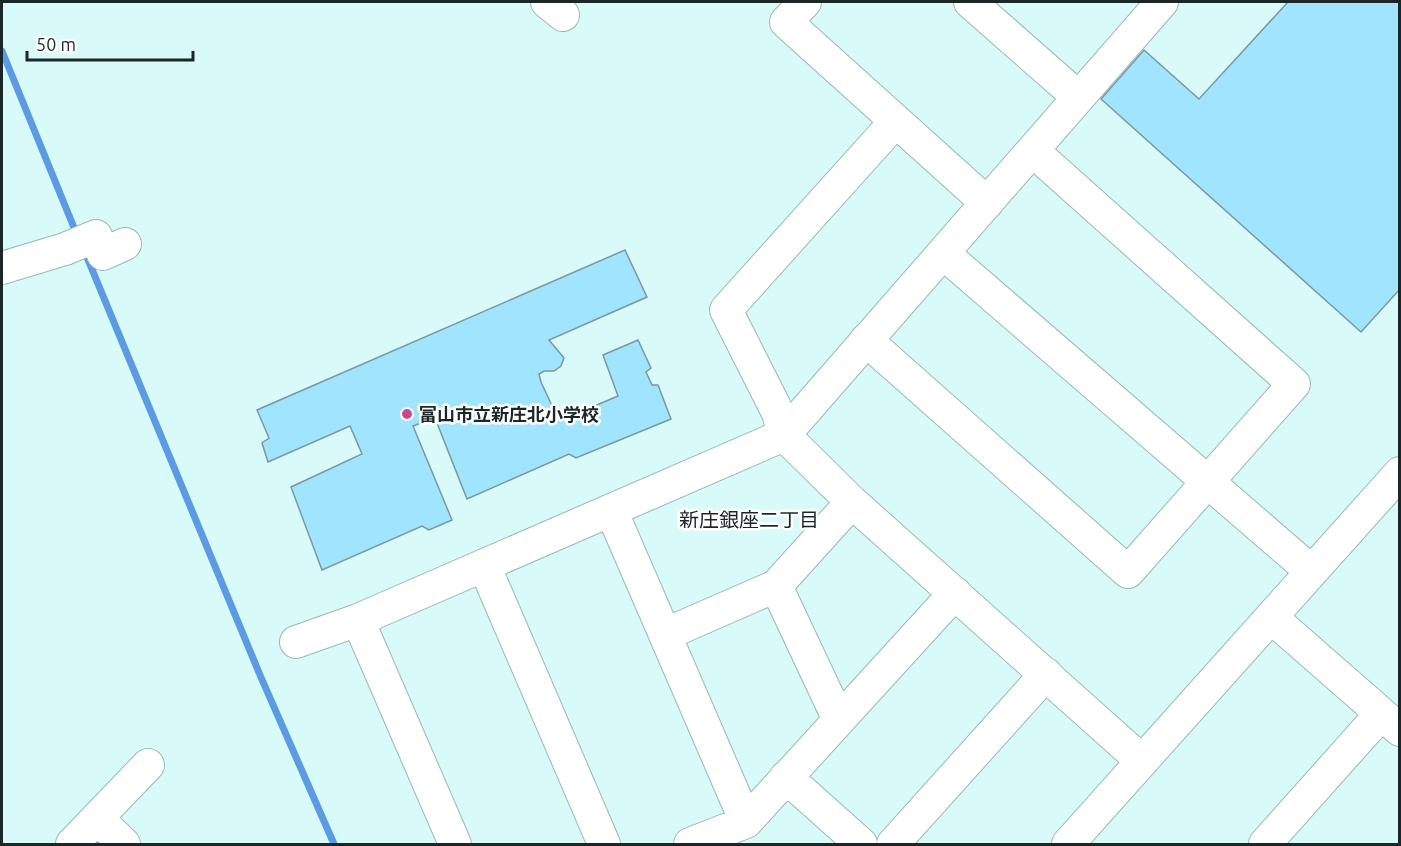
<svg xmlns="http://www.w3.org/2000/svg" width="1401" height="846" font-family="Ubuntu,'Noto Sans JP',sans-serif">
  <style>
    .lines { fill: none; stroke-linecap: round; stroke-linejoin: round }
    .stream { stroke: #5d9ae4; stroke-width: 7 }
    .building { fill: #a1e4fe; stroke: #7b97a2; stroke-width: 1.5 }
    .minor-casing { stroke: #98b8b7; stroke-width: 34 }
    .minor { stroke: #fff; stroke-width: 32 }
    .poi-dot { fill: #c24797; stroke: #fff; stroke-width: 2 }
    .labels { text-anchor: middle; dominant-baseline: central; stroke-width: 5; stroke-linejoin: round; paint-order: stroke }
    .poi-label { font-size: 18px; font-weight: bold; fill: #1a2726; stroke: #fff; text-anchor: start }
    .neighbourhood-label { font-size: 20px; fill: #1a2726; stroke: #fff }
  </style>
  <rect width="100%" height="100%" fill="#d8faf9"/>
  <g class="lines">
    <!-- stream -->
    <path class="stream" d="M 2,51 L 77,235
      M 84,250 L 260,675 L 334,844"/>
  </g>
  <!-- building -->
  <path class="building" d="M 1288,2 L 1400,2 L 1400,289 L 1361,332 L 1101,99 L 1144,50 L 1199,99 Z
    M 625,250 L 647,297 L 549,340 L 564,358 L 561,366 L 554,371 L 544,371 L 539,374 L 541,382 L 559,421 L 618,396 L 603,355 L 638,340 L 651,368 L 646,372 L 652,385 L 658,385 L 671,419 L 576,458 L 569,454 L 467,499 L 435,418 L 413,426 L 452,520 L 429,530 L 422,526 L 322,570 L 291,487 L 362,454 L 350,426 L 268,462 L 262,443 L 269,438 L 257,410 Z"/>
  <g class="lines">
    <!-- minor casing -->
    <g class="minor-casing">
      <path id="minor" d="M 547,2 L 563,15
        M 805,2 L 786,22 L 987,203
        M 970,2 L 1078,97
        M 896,121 L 726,310 L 778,413 L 784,435 L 852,502 L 1142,761
        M 943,253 L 1311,571
        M 2,268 L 65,249 L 96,236 L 103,254 L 125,244
        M 866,340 L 1128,572 L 1294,384 L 1033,151
        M 611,510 L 746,822
        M 484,565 L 604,844
        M 776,586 L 839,720
        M 1271,617 L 1400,730
        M 358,620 L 784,435 L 1162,2
        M 666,634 L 776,586 L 852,502
        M 296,642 L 358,620 L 455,844
        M 786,777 L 861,844
        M 97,818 L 124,844
        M 72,844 L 148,765
        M 690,844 L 746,822 L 955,593
        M 893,844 L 1046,674
        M 1068,844 L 1400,473
        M 1265,844 L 1381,714"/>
    </g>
    <!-- minor -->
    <use href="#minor" class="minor"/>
  </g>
  <!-- markers -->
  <circle class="poi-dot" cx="407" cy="414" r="6"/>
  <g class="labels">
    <!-- poi labels -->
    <g class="poi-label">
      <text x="419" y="414">富山市立新庄北小学校</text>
    </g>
    <!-- neighbourhood labels -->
    <g class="neighbourhood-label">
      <text x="749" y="519">新庄銀座二丁目</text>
    </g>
  </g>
  <!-- border -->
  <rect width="1401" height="846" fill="none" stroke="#1a2726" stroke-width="6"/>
  <!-- scale -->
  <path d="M27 51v9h166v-9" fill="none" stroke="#1a2726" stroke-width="3"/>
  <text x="36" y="51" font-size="18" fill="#1a2726" stroke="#ffffff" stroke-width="4.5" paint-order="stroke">50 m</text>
</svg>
